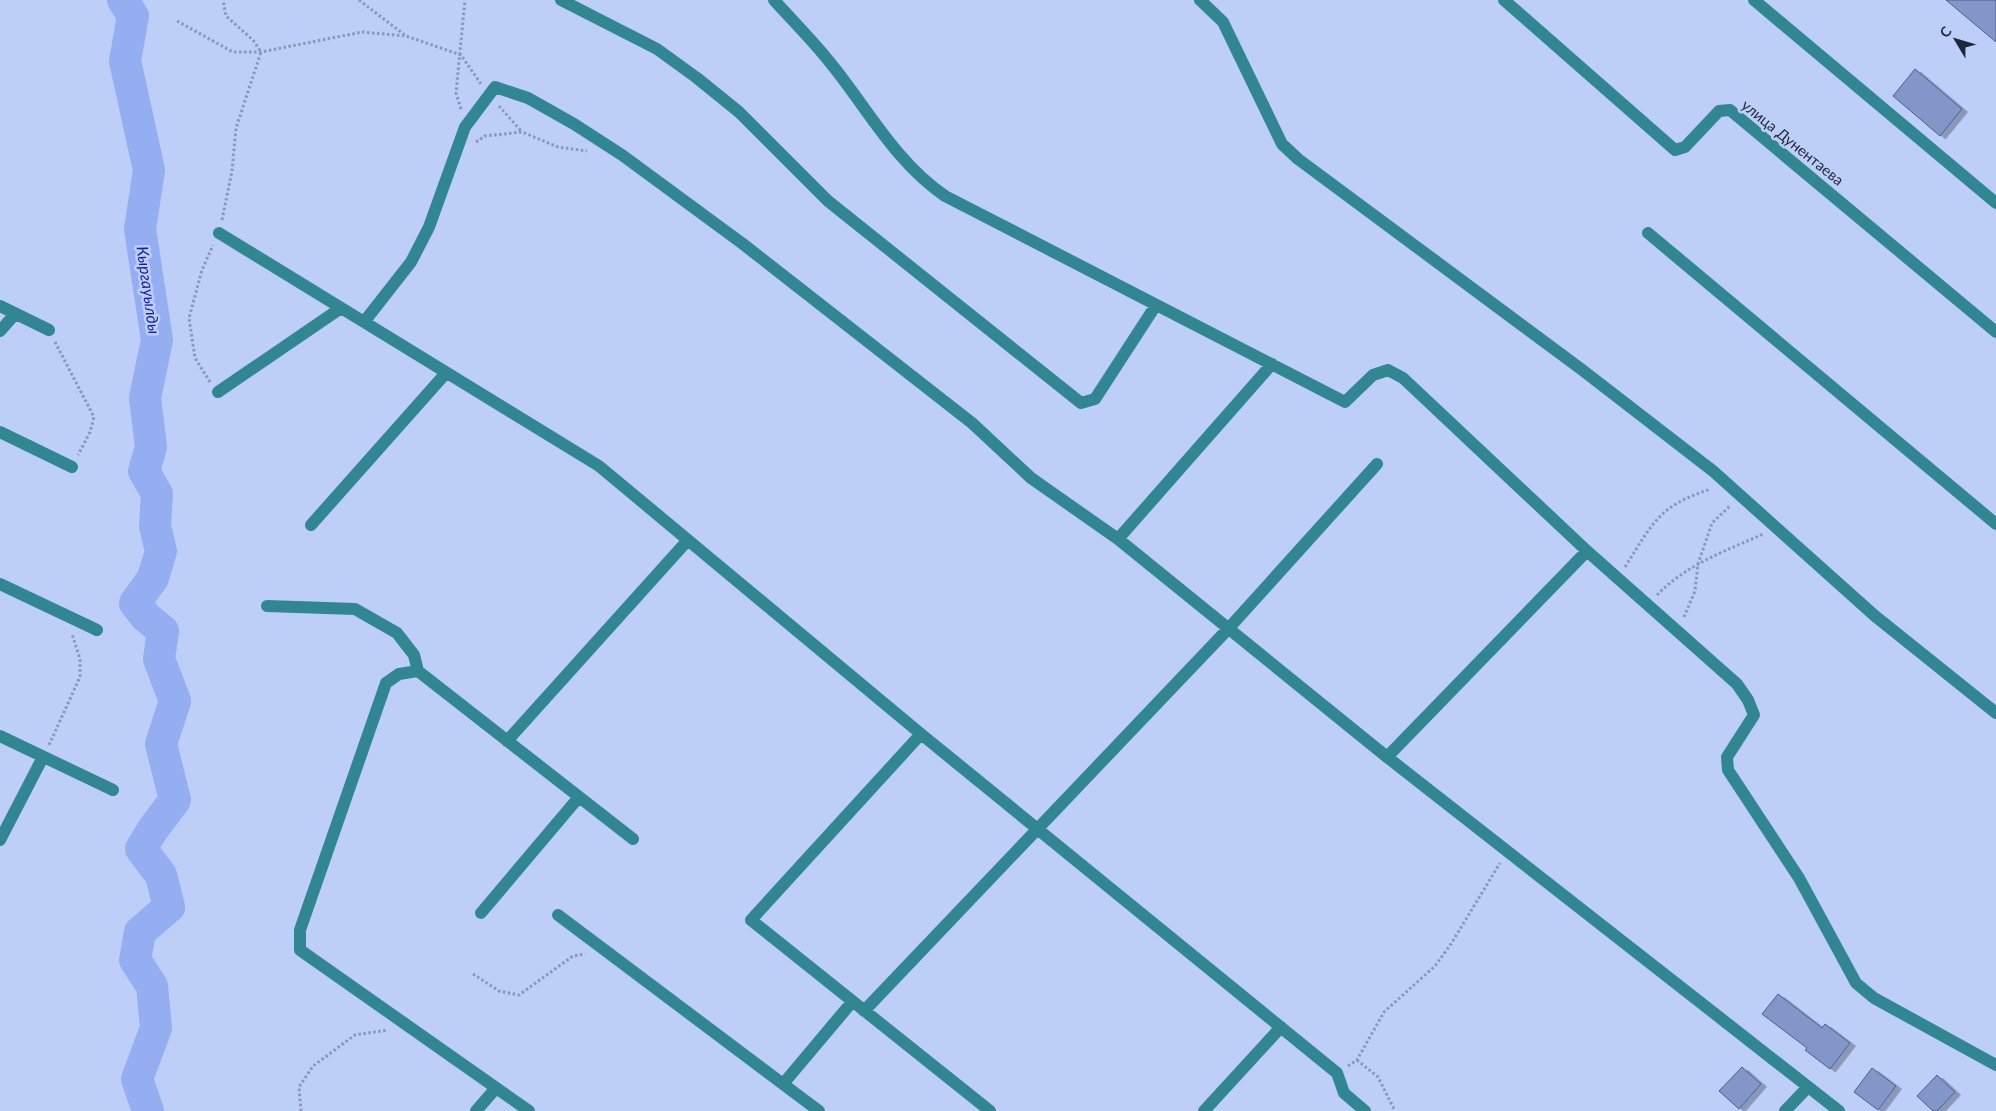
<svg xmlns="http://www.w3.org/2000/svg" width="1996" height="1111" font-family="Lato,sans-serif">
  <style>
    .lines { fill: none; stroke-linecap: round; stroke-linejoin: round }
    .river { stroke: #95aef1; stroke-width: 32 }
    .building { fill: #8396c9; stroke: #4d5e8d; filter: url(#shadow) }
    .path { stroke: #8997bb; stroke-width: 3; stroke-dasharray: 2.5 2.5; stroke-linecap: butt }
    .minor { stroke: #318692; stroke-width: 12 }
    .labels { text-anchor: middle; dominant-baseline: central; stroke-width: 5; stroke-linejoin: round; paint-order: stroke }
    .street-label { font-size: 15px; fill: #1f273b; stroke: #bdcef9 }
    .water-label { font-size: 16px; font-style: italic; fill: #171e9e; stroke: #bdcef9 }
  </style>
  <defs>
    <filter id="shadow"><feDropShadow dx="5.5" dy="3" stdDeviation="0" flood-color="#0004"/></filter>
  </defs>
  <rect width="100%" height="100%" fill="#bdcef9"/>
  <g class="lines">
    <!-- river -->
    <path class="river" d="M 123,0 L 133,16 L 125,61 L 149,170 L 140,229 L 157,340 L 145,398 L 151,447 L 144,471 L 157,494 L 155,526 L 161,551 L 153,578 L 135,603 L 146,617 L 163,631 L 159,659 L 175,701 L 161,744 L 175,800 L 153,829 L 141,849 L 161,875 L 169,907 L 140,932 L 135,960 L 152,986 L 156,1028 L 137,1079 L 148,1111"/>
  </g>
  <!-- building -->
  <path class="building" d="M 1946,0 L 1996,0 L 1996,42 Z
    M 1915,69 L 1962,109 L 1940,136 L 1893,96 Z
    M 1778,994 L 1822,1028 L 1825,1024 L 1850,1043 L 1830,1069 L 1805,1050 L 1807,1048 L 1762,1014 Z
    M 1742,1067 L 1761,1084 L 1739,1109 L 1719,1091 Z
    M 1872,1068 L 1896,1086 L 1878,1110 L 1854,1092 Z
    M 1937,1075 L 1955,1092 L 1937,1111 L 1933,1111 L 1917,1096 Z"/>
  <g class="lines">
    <!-- path -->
    <path class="path" d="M 359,0 L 406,36 L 461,55 L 481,84
      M 177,21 L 233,52 L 261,52 L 362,32 L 406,36
      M 499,106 L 522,132
      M 461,109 L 456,93 L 465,0
      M 476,142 L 485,136 L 522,132 L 558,147 L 587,151
      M 222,220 L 232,171 L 236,128 L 261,52 L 253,40 L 226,16 L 223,0
      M 55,342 L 94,417 L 90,432 L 78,455
      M 210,382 L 195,358 L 189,318 L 202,270 L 213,245
      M 1625,567 C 1653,523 1658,506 1711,489
      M 1657,595 C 1686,565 1725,551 1763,534
      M 1684,617 L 1695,591 L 1698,564 L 1712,523 L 1730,506
      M 49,745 L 80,677 L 80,659 L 72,634
      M 473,974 L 499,991 L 519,995 L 573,956 L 585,954
      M 1357,1060 L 1378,1077 L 1395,1111
      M 1348,1066 L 1357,1060 L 1384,1012 L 1435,966 L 1451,944 L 1500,863
      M 301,1111 L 299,1087 L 313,1066 L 355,1035 L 388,1030"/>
    <!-- minor -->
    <path class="minor" d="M 561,0 L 657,49 L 697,78 L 739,112 L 828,201 L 1081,403 L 1095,399 L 1156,305
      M 774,0 C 792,20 811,39 828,60 C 867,107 894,161 945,196 L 1345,402 L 1373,375 L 1388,370 L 1403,378 L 1587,551 L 1737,684 L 1748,700 L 1754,715 L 1727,757 L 1728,770 L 1799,878 L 1856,983 L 1874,998 L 1996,1065
      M 1200,0 L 1223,22 L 1282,144 L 1298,159 L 1581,369 L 1713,471 L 1875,616 L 1996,713
      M 1504,0 L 1675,150 L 1685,147 L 1719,111 L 1730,110 L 1996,332
      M 1754,0 L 1996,203
      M 219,233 L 599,466 L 921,734 L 1337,1073 L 1344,1093 L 1365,1111
      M 1648,233 L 1996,524
      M 0,306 L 49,330
      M 364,322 L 411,262 L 429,227 L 465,127 L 495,87 L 528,98 L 574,124 L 622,155 L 743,244 L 972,423 L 1031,478 L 1118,539 L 1387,757 L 1839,1111
      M 0,331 L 15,314
      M 218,392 L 341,308
      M 0,432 L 72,467
      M 311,525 L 446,373
      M 1118,539 L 1272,364
      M 0,584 L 97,630
      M 267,606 L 355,609 L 397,633 L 414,655 L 418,671 L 633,839
      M 418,671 L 399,674 L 386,683 L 300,930 L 300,950 L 529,1111
      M 921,734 L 751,920 L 990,1111
      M 0,736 L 113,790
      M 507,741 L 688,540
      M 1387,757 L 1587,551
      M 0,840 L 43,757
      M 481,913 L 579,797
      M 558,915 L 819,1111
      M 864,1011 L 1229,628 L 1377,464
      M 783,1084 L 852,1002
      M 476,1111 L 496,1088
      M 1204,1111 L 1281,1027
      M 1785,1111 L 1808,1087"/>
  </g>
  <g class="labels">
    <!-- street labels -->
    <g class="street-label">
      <text transform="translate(1793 142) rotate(39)">улица Дунентаева</text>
    </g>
    <!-- water labels -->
    <g class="water-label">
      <text transform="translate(149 290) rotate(82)">Кыргауылды</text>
    </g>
  </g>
  <!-- north arrow -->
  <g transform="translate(1956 40) rotate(308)" stroke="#bdcef9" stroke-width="4" paint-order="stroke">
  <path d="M0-4L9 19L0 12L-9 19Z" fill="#1f273b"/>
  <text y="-8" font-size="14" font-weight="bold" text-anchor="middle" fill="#1f273b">С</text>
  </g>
</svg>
